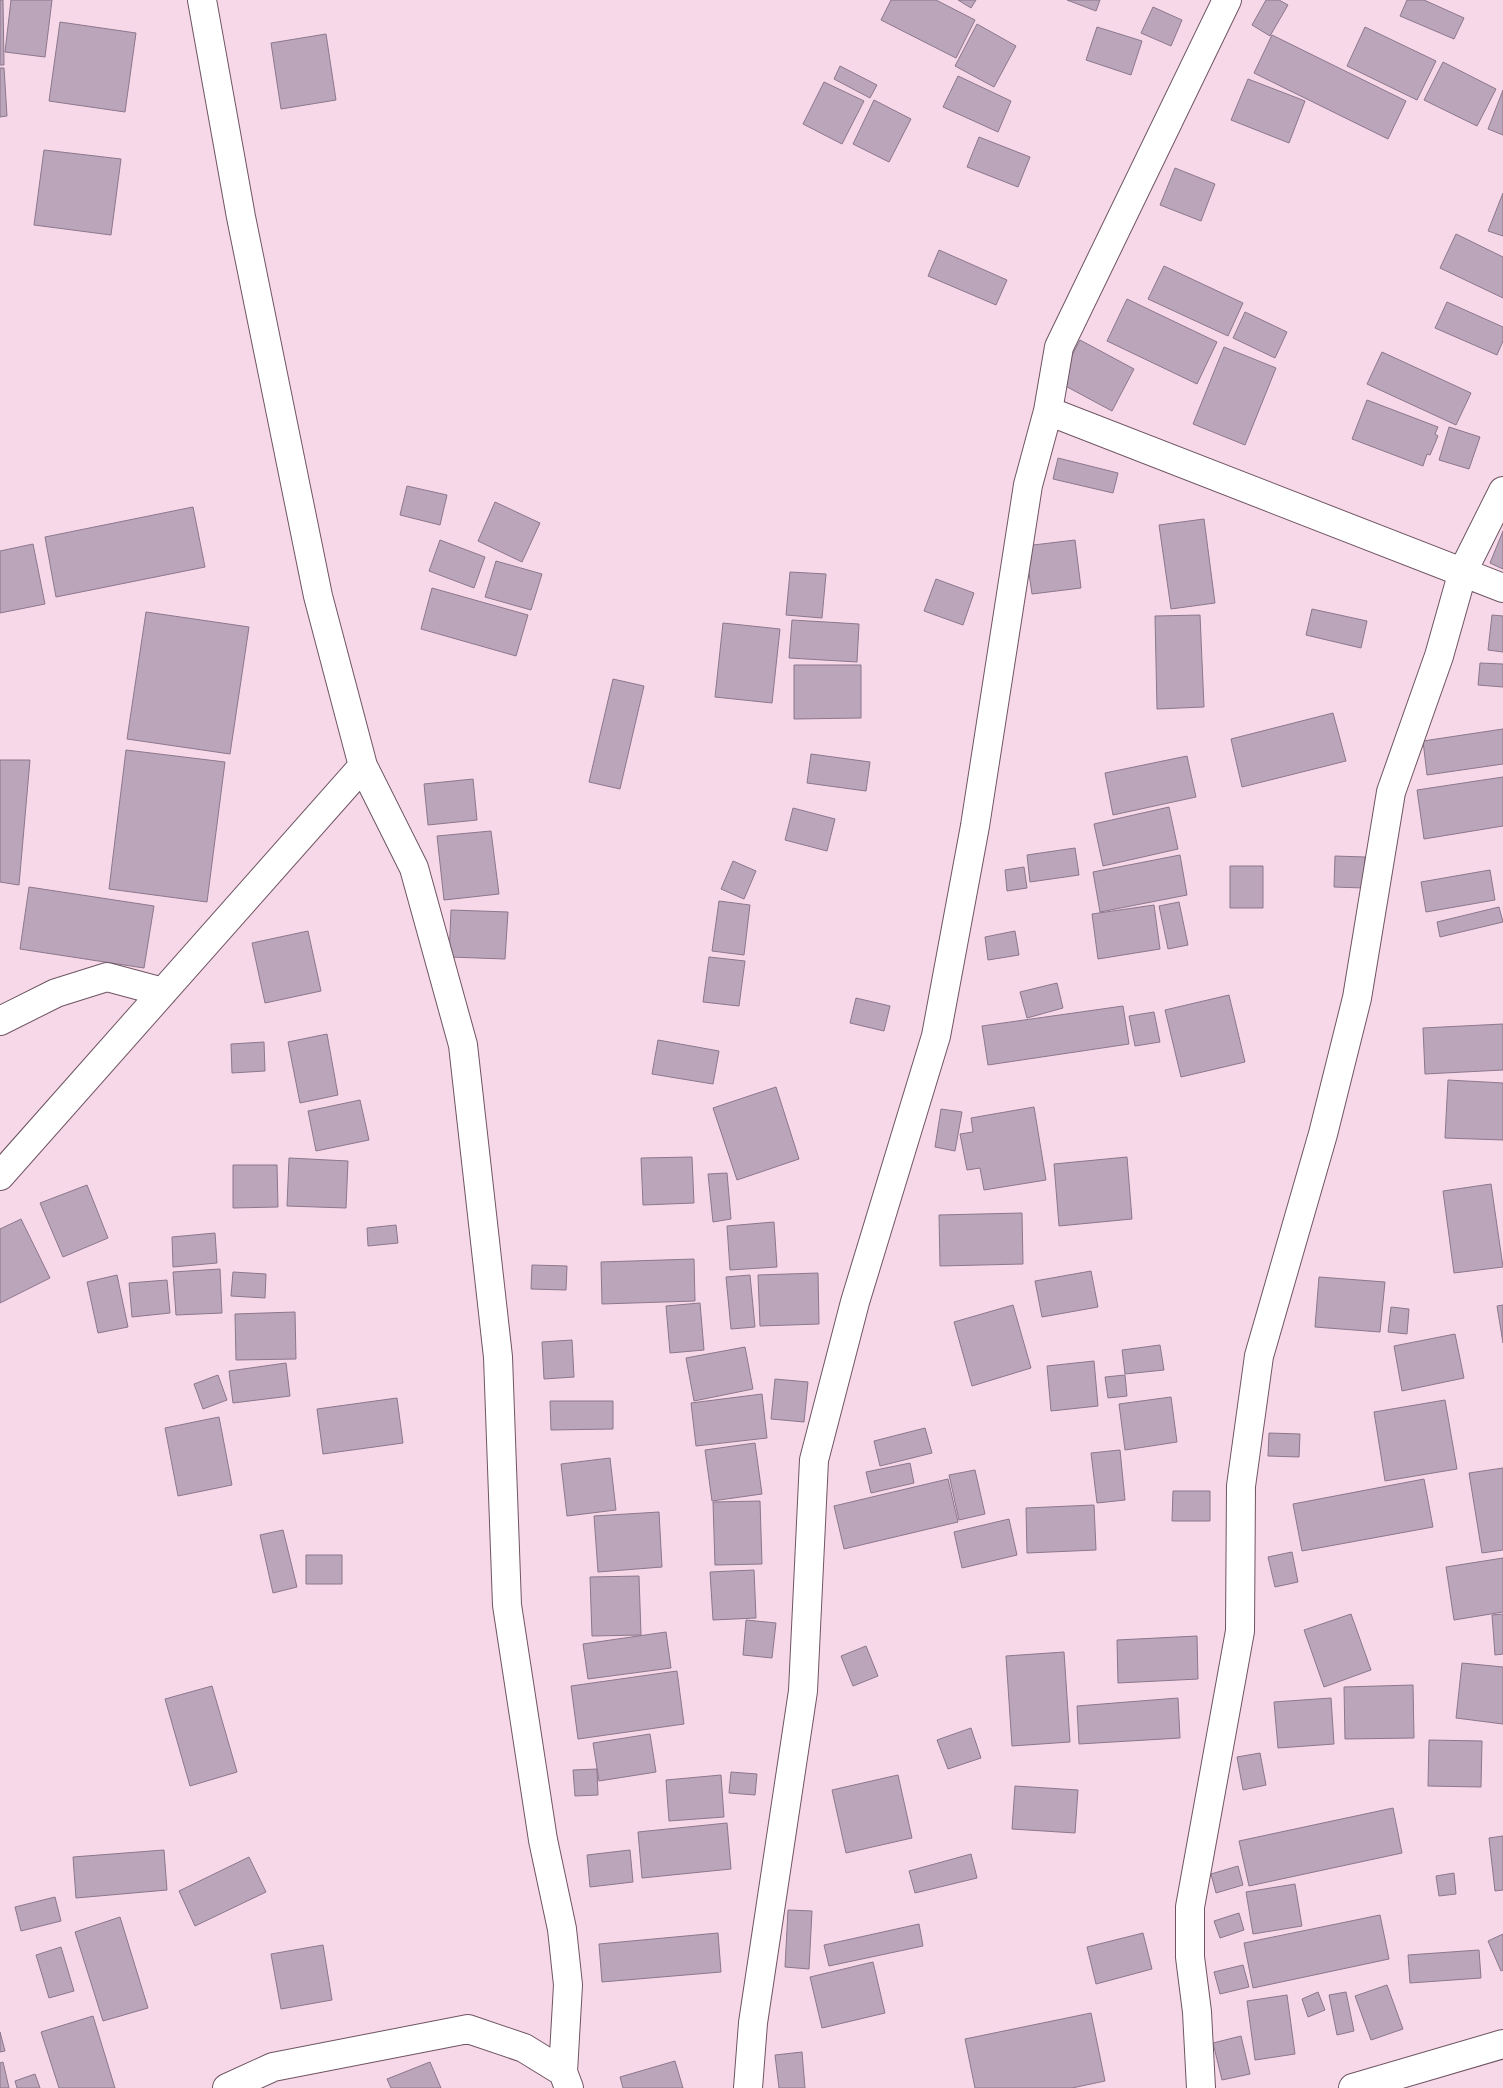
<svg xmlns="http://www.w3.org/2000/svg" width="1503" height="2088" font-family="'Titillium Web',sans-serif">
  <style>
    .building { fill: #bba5bb; stroke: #8c778c }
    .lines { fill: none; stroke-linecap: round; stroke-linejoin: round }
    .minor-casing { stroke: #6f5563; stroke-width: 30 }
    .minor { stroke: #fff; stroke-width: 28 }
  </style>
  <rect width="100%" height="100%" fill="#f7d8e8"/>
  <!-- building -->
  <path class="building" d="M 0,0 L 3,0 L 4,65 L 0,65 Z
    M 11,0 L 52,0 L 45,57 L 5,52 Z
    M 891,0 L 936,0 L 975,20 L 956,58 L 881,20 Z
    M 958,0 L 976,0 L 971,8 Z
    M 1067,0 L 1100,0 L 1096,11 Z
    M 1266,0 L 1279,0 L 1288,5 L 1270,36 L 1252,25 Z
    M 1407,0 L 1424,0 L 1464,18 L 1454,39 L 1400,16 Z
    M 1153,7 L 1182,20 L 1171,46 L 1141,33 Z
    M 60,22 L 136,33 L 125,112 L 49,101 Z
    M 977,24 L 1016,46 L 994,87 L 955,66 Z
    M 1097,27 L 1142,41 L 1131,75 L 1086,60 Z
    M 1365,27 L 1436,61 L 1417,100 L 1347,66 Z
    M 326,34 L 336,100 L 281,109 L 271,43 Z
    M 1272,35 L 1406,101 L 1388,139 L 1254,73 Z
    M 1443,62 L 1496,89 L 1477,126 L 1424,100 Z
    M 840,66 L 877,85 L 870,98 L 834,79 Z
    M 0,68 L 4,68 L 7,116 L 0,117 Z
    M 958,76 L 1011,101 L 998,132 L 943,107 Z
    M 1248,79 L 1305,101 L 1289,143 L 1231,120 Z
    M 824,82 L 864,101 L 842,144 L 803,124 Z
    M 1503,90 L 1503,135 L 1488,129 Z
    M 874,100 L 911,119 L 889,162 L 853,144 Z
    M 979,137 L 1030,157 L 1018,187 L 967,167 Z
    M 44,150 L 121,159 L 111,235 L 34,225 Z
    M 1175,168 L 1215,184 L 1201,221 L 1160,205 Z
    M 1503,193 L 1503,236 L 1488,231 Z
    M 1456,234 L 1503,257 L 1503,298 L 1440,268 Z
    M 939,250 L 1007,280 L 996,305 L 928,276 Z
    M 1164,266 L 1243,303 L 1228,336 L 1148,299 Z
    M 1127,299 L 1217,342 L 1197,384 L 1107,341 Z
    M 1447,302 L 1503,327 L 1503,341 L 1497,355 L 1435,328 Z
    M 1245,312 L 1287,332 L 1275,358 L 1233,338 Z
    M 1080,340 L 1134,369 L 1112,411 L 1058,382 Z
    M 1224,347 L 1276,368 L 1245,445 L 1193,424 Z
    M 1382,352 L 1471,393 L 1456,425 L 1367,384 Z
    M 1367,400 L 1438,427 L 1435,434 L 1438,436 L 1430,455 L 1427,454 L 1423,466 L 1352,439 Z
    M 1449,427 L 1480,437 L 1469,469 L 1439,460 Z
    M 1058,458 L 1118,473 L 1113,493 L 1053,479 Z
    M 407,486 L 447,495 L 440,525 L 400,515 Z
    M 495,502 L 540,523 L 522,562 L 478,541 Z
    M 193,507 L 205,567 L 56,597 L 45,537 Z
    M 1204,519 L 1215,603 L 1171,609 L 1159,525 Z
    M 1503,531 L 1503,569 L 1490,563 Z
    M 440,540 L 485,557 L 474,588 L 429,571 Z
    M 1075,540 L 1081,588 L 1032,594 L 1025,546 Z
    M 33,544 L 45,604 L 0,613 L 0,551 Z
    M 496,561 L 542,574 L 531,610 L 485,597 Z
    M 790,572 L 826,574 L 822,618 L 786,615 Z
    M 936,579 L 974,593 L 963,625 L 924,611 Z
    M 432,588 L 528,615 L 516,656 L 421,629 Z
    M 1312,609 L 1367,621 L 1361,648 L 1306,635 Z
    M 146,612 L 249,627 L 230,754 L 127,739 Z
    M 1200,615 L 1204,707 L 1157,709 L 1155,616 Z
    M 1492,615 L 1503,616 L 1503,652 L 1488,650 Z
    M 792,620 L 859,624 L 857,662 L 789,658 Z
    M 723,623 L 780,629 L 772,703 L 715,697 Z
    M 1480,663 L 1503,664 L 1503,687 L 1478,685 Z
    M 794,665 L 861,665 L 861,718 L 794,719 Z
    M 613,679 L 644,686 L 620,789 L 589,782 Z
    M 1333,713 L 1346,761 L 1242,787 L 1231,739 Z
    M 1503,729 L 1503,764 L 1427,775 L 1423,741 Z
    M 126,750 L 225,762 L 207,902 L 109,889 Z
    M 811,754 L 870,762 L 866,791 L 807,783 Z
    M 1187,756 L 1196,797 L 1113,815 L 1105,773 Z
    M 0,760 L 30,760 L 19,885 L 0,882 Z
    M 1503,777 L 1503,826 L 1424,839 L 1417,790 Z
    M 473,779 L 477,820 L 428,825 L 424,784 Z
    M 1169,807 L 1178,849 L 1103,866 L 1094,824 Z
    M 793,808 L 835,819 L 827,851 L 785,840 Z
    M 491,831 L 499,894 L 444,900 L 437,836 Z
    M 1075,848 L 1079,875 L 1030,882 L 1027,855 Z
    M 1180,855 L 1187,895 L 1100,912 L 1093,872 Z
    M 1335,856 L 1365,857 L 1364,888 L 1334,887 Z
    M 733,861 L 756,871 L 744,899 L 721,889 Z
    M 1230,866 L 1263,866 L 1263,908 L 1230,908 Z
    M 1024,867 L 1027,888 L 1007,891 L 1005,870 Z
    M 1490,870 L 1495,900 L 1426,912 L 1421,882 Z
    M 29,887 L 154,906 L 144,968 L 20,949 Z
    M 719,901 L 750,905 L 744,955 L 712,951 Z
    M 1179,902 L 1188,945 L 1168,949 L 1159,906 Z
    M 1154,905 L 1160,949 L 1098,959 L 1092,914 Z
    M 1499,907 L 1503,922 L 1440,937 L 1437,922 Z
    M 451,910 L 508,912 L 505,959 L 449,957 Z
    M 308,931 L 321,991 L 265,1003 L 252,943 Z
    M 1015,931 L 1019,955 L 988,960 L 985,937 Z
    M 709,957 L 745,961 L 739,1006 L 703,1002 Z
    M 1057,983 L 1063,1008 L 1027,1018 L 1020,992 Z
    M 1229,995 L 1245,1062 L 1181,1077 L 1165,1010 Z
    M 856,998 L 890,1006 L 884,1031 L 850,1023 Z
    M 1123,1006 L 1129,1044 L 988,1065 L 982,1026 Z
    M 1154,1012 L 1160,1042 L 1135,1046 L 1129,1016 Z
    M 1503,1024 L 1503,1070 L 1425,1074 L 1423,1028 Z
    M 327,1034 L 338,1095 L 300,1103 L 288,1042 Z
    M 658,1040 L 719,1051 L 713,1084 L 652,1074 Z
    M 264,1042 L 265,1071 L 232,1073 L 231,1044 Z
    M 1448,1080 L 1503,1083 L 1503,1140 L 1445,1138 Z
    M 776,1087 L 799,1159 L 737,1180 L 713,1108 Z
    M 360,1100 L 369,1140 L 316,1151 L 308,1111 Z
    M 1034,1107 L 1046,1180 L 984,1190 L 980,1168 L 967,1170 L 960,1134 L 973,1132 L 971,1118 Z
    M 941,1109 L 962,1112 L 955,1151 L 935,1147 Z
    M 692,1157 L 694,1203 L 643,1205 L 641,1158 Z
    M 1127,1157 L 1132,1219 L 1059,1226 L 1054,1164 Z
    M 289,1158 L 348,1161 L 346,1208 L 287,1206 Z
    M 233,1165 L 277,1165 L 278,1207 L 233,1208 Z
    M 727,1173 L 731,1219 L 713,1222 L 708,1174 Z
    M 1491,1184 L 1503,1267 L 1454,1273 L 1443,1191 Z
    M 87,1185 L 108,1238 L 63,1257 L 40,1203 Z
    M 1022,1213 L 1023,1264 L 940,1266 L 939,1215 Z
    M 21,1219 L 50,1278 L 0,1303 L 0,1229 Z
    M 774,1222 L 777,1267 L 730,1270 L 727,1226 Z
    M 396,1225 L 398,1243 L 368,1246 L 367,1228 Z
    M 215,1233 L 217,1263 L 173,1267 L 172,1237 Z
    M 694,1259 L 695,1301 L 602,1304 L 601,1262 Z
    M 532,1265 L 567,1266 L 566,1290 L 531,1289 Z
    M 220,1269 L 222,1313 L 176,1315 L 173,1272 Z
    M 1091,1271 L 1098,1307 L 1042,1317 L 1035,1281 Z
    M 233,1272 L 266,1274 L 265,1298 L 231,1296 Z
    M 818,1273 L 819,1324 L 760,1326 L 758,1275 Z
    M 117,1275 L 128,1327 L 98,1333 L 87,1282 Z
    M 750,1275 L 755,1327 L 731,1329 L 726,1277 Z
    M 1319,1277 L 1385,1282 L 1380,1332 L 1315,1327 Z
    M 167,1280 L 170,1313 L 132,1317 L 129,1283 Z
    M 700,1303 L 704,1350 L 670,1353 L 666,1306 Z
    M 1013,1305 L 1031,1368 L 972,1386 L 954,1322 Z
    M 1503,1305 L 1503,1343 L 1497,1306 Z
    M 1391,1307 L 1409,1309 L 1407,1334 L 1388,1332 Z
    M 295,1312 L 296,1359 L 236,1360 L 235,1314 Z
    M 1455,1334 L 1464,1378 L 1402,1391 L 1394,1346 Z
    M 572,1340 L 574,1377 L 544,1379 L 542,1342 Z
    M 1160,1345 L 1164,1370 L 1125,1374 L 1122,1350 Z
    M 745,1347 L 753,1389 L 694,1401 L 686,1358 Z
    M 1094,1361 L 1098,1406 L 1051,1411 L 1047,1366 Z
    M 286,1363 L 290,1396 L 233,1403 L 229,1371 Z
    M 218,1375 L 227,1400 L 203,1409 L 194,1384 Z
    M 1125,1375 L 1127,1396 L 1108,1398 L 1105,1377 Z
    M 775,1379 L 808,1382 L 804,1422 L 771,1419 Z
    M 762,1394 L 767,1438 L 696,1446 L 691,1403 Z
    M 1171,1397 L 1177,1442 L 1125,1450 L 1119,1404 Z
    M 397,1398 L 403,1443 L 323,1454 L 317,1409 Z
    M 1445,1400 L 1457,1469 L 1385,1481 L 1374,1412 Z
    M 550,1401 L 613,1401 L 613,1429 L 551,1430 Z
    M 219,1417 L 232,1485 L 178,1496 L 165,1428 Z
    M 925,1428 L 932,1453 L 880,1466 L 874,1441 Z
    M 1269,1433 L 1300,1434 L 1299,1457 L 1268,1456 Z
    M 755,1443 L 762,1494 L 712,1501 L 705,1450 Z
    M 1120,1450 L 1125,1500 L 1097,1503 L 1091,1453 Z
    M 610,1458 L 616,1510 L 567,1516 L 561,1464 Z
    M 910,1463 L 914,1483 L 871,1493 L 866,1472 Z
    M 1503,1468 L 1503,1550 L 1482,1553 L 1469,1473 Z
    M 975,1470 L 985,1514 L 959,1520 L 949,1475 Z
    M 948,1479 L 958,1522 L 844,1549 L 834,1506 Z
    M 1424,1479 L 1433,1527 L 1302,1551 L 1293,1504 Z
    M 1173,1491 L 1210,1491 L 1210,1521 L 1172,1521 Z
    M 760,1501 L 762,1564 L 715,1565 L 713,1502 Z
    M 1094,1505 L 1096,1550 L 1027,1553 L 1026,1508 Z
    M 659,1512 L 662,1567 L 598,1572 L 594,1516 Z
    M 1009,1519 L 1017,1555 L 962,1568 L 954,1532 Z
    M 283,1530 L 297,1587 L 273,1593 L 260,1535 Z
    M 1292,1552 L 1298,1582 L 1275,1587 L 1268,1557 Z
    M 306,1555 L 342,1555 L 342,1584 L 306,1584 Z
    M 1503,1558 L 1503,1612 L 1454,1620 L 1446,1567 Z
    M 754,1570 L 756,1618 L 713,1620 L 710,1572 Z
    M 639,1576 L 641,1635 L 592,1636 L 590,1577 Z
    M 1351,1614 L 1371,1670 L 1324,1687 L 1304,1630 Z
    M 1503,1614 L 1503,1654 L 1495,1655 L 1492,1615 Z
    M 746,1620 L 776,1623 L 772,1658 L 743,1655 Z
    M 666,1632 L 671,1668 L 588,1679 L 583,1644 Z
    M 1197,1636 L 1198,1679 L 1118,1683 L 1117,1640 Z
    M 866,1646 L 878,1676 L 853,1686 L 841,1656 Z
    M 1064,1652 L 1070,1742 L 1012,1746 L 1006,1656 Z
    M 1462,1663 L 1503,1667 L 1503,1724 L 1456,1718 Z
    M 677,1671 L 684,1724 L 578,1739 L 571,1686 Z
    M 1413,1685 L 1414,1738 L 1345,1739 L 1344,1687 Z
    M 212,1686 L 237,1772 L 190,1786 L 165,1699 Z
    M 1178,1698 L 1180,1738 L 1079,1744 L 1077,1706 Z
    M 1331,1698 L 1334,1744 L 1278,1748 L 1274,1702 Z
    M 971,1728 L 981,1758 L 948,1769 L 937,1740 Z
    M 650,1734 L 656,1772 L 599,1781 L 593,1743 Z
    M 1429,1740 L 1482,1741 L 1481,1787 L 1428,1786 Z
    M 1260,1753 L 1266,1785 L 1243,1790 L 1237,1757 Z
    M 597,1769 L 598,1795 L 575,1796 L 573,1770 Z
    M 731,1772 L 757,1774 L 755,1795 L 729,1793 Z
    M 721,1775 L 724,1817 L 669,1821 L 666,1780 Z
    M 898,1775 L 912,1838 L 846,1853 L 832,1790 Z
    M 1015,1786 L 1078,1790 L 1075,1833 L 1012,1829 Z
    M 1393,1808 L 1402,1853 L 1249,1886 L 1239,1841 Z
    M 727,1823 L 731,1869 L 642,1878 L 638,1832 Z
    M 1503,1836 L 1503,1890 L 1495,1891 L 1489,1838 Z
    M 164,1850 L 167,1890 L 76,1898 L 73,1857 Z
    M 630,1850 L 633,1882 L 590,1887 L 587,1855 Z
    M 971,1854 L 977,1878 L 915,1893 L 909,1871 Z
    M 249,1857 L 266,1892 L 195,1926 L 179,1891 Z
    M 1238,1866 L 1243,1885 L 1216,1893 L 1211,1874 Z
    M 1454,1873 L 1456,1894 L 1439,1896 L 1436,1876 Z
    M 1295,1884 L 1302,1926 L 1253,1934 L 1246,1892 Z
    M 55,1897 L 61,1921 L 21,1931 L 15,1907 Z
    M 788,1910 L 812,1911 L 809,1969 L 785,1967 Z
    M 1239,1913 L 1244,1930 L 1220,1938 L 1214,1921 Z
    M 1380,1915 L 1389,1959 L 1253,1988 L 1244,1943 Z
    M 120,1917 L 148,2008 L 103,2021 L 75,1932 Z
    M 919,1924 L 923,1946 L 829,1966 L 824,1945 Z
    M 718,1933 L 721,1972 L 602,1982 L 599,1944 Z
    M 1143,1933 L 1152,1969 L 1096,1984 L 1087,1947 Z
    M 1503,1934 L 1503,1970 L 1501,1971 L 1488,1941 Z
    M 323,1945 L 332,2000 L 281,2009 L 271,1954 Z
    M 61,1947 L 74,1991 L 49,1998 L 36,1955 Z
    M 1479,1950 L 1481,1978 L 1410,1983 L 1408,1955 Z
    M 873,1962 L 885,2013 L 822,2028 L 810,1977 Z
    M 1243,1965 L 1249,1987 L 1220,1994 L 1214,1972 Z
    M 1387,1985 L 1403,2029 L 1371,2040 L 1355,1996 Z
    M 1318,1992 L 1325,2010 L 1308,2017 L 1302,1999 Z
    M 1346,1992 L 1354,2031 L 1337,2035 L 1329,1995 Z
    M 1287,1995 L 1295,2054 L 1255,2060 L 1247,2001 Z
    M 1091,2013 L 1105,2081 L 1072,2088 L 975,2088 L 965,2039 Z
    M 93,2016 L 115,2088 L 59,2088 L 41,2032 Z
    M 0,2032 L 5,2051 L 0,2052 Z
    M 1241,2036 L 1250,2074 L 1222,2080 L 1213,2043 Z
    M 802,2052 L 805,2088 L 779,2088 L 775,2055 Z
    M 675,2061 L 683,2088 L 623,2088 L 620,2077 Z
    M 3,2062 L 9,2088 L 0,2088 L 0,2063 Z
    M 430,2062 L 441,2088 L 391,2088 L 387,2079 Z
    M 35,2074 L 40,2088 L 17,2088 L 15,2081 Z"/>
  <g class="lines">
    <!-- minor casing -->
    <g class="minor-casing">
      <path id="minor" d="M 202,0 L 241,217 L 318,596 L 363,766 L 414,868 L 463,1045 L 498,1357 L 507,1605 L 543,1840 L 562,1929 L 568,1985 L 563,2072 L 569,2088
        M 1048,411 L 1503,588
        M 0,1021 L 56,993 L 107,977 L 163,992
        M 0,1176 L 363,766
        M 227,2088 L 273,2067 L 468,2029 L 524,2048 L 563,2072
        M 748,2088 L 753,2023 L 803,1691 L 814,1460 L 855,1302 L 936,1036 L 975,826 L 1028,485 L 1048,411 L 1059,347 L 1227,0
        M 1201,2088 L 1197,2012 L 1190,1957 L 1190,1907 L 1240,1631 L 1241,1486 L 1259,1356 L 1323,1134 L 1357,998 L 1391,792 L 1439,656 L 1463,571 L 1503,491
        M 1353,2088 L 1503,2044"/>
    </g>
    <!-- minor -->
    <use href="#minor" class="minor"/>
  </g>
</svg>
